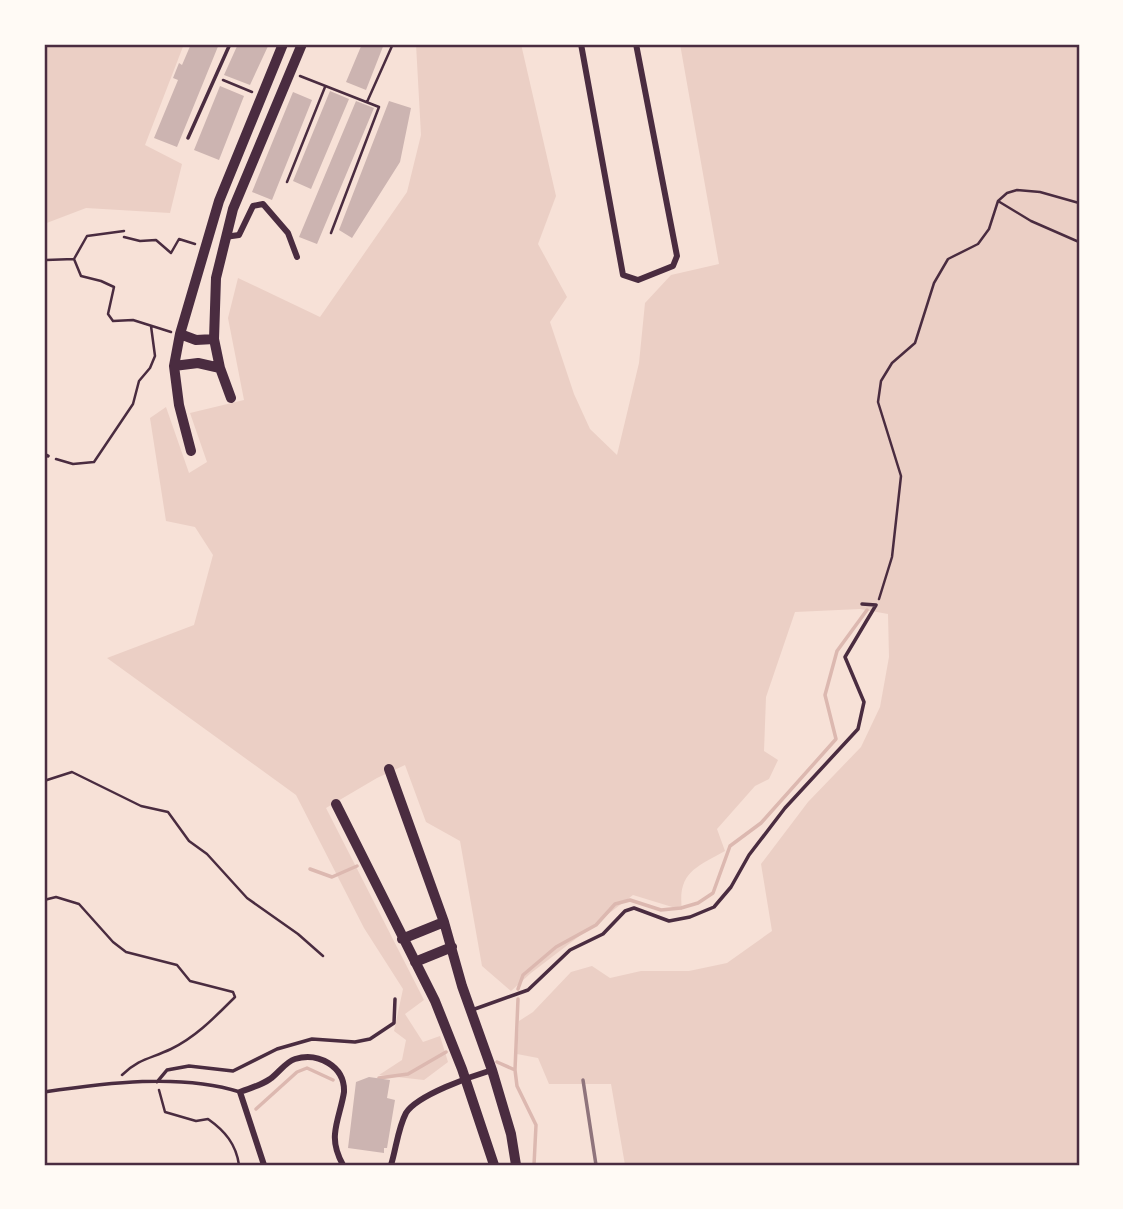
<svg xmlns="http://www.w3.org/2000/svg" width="1123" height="1209" font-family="'Noto Sans',sans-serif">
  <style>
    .green { fill: #ebcfc5 }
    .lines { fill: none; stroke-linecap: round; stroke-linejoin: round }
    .stream { stroke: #dcb8b0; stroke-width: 3.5 }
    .building { fill: #ccb4b1 }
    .path { stroke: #4a2c40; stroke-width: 2.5 }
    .service { stroke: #4a2c40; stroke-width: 3.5 }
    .minor { stroke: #4a2c40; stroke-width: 6 }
    .primary { stroke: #4a2c40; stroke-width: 10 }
    .rail { stroke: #8f747c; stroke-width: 3.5 }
    .neatline { fill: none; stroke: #4a2c40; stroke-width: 2.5 }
  </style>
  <rect width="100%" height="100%" fill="#f7e1d7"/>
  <!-- green -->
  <path class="green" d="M 44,44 L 184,44 L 145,145 L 182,164 L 170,213 L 86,208 L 44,224 Z
    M 416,44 L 521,44 L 556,196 L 538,244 L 567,297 L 550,322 L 574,394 L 590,429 L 617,455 L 639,363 L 645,303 L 671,275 L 719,264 L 680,44 L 1079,44 L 1079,1165 L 625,1165 L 611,1084 L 549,1084 L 538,1058 L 517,1054 L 519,1021 L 533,1012 L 571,972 L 592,966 L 610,978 L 641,971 L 689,971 L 727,963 L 772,931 L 761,864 L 808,802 L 861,747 L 880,707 L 889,657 L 888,614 L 860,609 L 795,612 L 766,697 L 764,751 L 778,760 L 769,779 L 755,786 L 717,829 L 725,851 C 697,867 677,872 682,910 L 633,895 L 531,973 L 511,991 L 482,966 L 460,841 L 426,822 L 405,765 L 377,778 L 326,808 L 424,1000 L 405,1014 L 423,1042 L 440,1036 L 448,1062 L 424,1080 L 379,1075 L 402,1060 L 406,1040 L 394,1031 L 403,989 L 364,928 L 296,795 L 107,658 L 194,625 L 213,555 L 195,527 L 166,521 L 150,418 L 166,407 L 189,473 L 207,462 L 190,413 L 244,400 L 228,318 L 238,278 L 320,317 L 407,192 L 421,135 Z"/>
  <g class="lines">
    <!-- stream -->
    <path class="stream" d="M 310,869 L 332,877 L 357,866
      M 518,989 L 523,975 L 556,947 L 596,925 L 615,904 L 630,900 L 661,910 L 681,908 L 698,903 L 713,893 L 730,846 L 761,823 L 836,739 L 825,695 L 837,651 L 867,610
      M 497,1062 L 515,1070 L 517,1086 L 536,1125 L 534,1165
      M 515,1070 L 518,999
      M 379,1078 L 408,1074 L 446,1052
      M 256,1109 L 297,1072 L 307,1068 L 333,1080"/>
  </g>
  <!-- building -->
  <path class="building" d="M 191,44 L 219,44 L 177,147 L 154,138 L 178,80 L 173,78 L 179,63 L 182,65 Z
    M 238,44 L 269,44 L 250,85 L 224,75 Z
    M 362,44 L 384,44 L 366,90 L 346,82 Z
    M 220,86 L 244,96 L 219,160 L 194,150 Z
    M 330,91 L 349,99 L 311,189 L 293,181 Z
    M 293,92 L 312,100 L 272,200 L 252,192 Z
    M 356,101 L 374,108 L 317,244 L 299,237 Z
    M 389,101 L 411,108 L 400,162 L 352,238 L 339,230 Z
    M 369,1077 L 390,1080 L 387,1098 L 395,1100 L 387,1148 L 384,1148 L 384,1153 L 348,1148 L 356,1082 Z"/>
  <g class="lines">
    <!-- path -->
    <path class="path" d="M 300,76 L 379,107 L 331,233
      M 223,80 L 252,92
      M 367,102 L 392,46
      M 287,182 L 325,87
      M 998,201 L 1031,221 L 1079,242
      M 124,231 L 87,236 L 74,259 L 81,276 L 101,281 L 114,287 L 108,314 L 113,321 L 133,320 L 171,332
      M 124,237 L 140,241 L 156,240 L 171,253 L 179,239 L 195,244
      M 46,260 L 74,259
      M 56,459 L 73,464 L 94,462 L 133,404 L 139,381 L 150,368 L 155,356 L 151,326
      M 879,599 L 892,557 L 901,476 L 878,402 L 881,381 L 892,363 L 915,343 L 934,283 L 948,259 L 978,244 L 989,229 L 998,201 L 1007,193 L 1017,190 L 1040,192 L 1079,203
      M 44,781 L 72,772 L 141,806 L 168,812 L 189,841 L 207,854 L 247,898 L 298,934 L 323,956
      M 44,900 L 56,897 L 79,904 L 113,942 L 126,952 L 177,965 L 190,981 L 233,992 L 235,997 C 215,1017 196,1037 171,1049 C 150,1059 140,1058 122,1075
      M 159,1090 L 165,1112 L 196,1121 L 208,1119 C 225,1131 236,1144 239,1165"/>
    <!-- service -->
    <path class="service" d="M 188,138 L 230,44
      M 44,454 L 48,456
      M 472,1010 L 528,990 L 570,950 L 603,934 L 625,911 L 634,908 L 669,921 L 690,917 L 714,907 L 731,887 L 749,855 L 785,808 L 858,729 L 864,702 L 845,657 L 876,605 L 862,604
      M 157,1082 L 167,1070 L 189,1066 L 233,1071 L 277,1049 L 312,1039 L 355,1042 L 370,1039 L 394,1023 L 395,999
      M 44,1092 C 105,1083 180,1073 240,1092"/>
    <!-- minor -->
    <path class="minor" d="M 581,44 L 623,275 L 638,280 L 673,266 L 677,256 L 636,44
      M 225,237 L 239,235 L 253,206 L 263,204 L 288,233 L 297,257
      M 264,1165 L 240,1092 C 250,1088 262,1085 270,1079 C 278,1074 285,1062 295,1059 C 318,1052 345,1066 344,1092 C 342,1106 336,1120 335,1134 C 334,1145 338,1156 343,1165
      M 391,1165 C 396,1149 398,1128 406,1113 C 417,1095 472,1076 492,1070"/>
    <!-- primary -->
    <path class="primary" d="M 180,334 L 196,340 L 214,339
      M 174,366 L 198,363 L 220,368
      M 231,398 L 220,368 L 214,339 L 216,278 L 233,209 L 302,44
      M 191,451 L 179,405 L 174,366 L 180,334 L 219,201 L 283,44
      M 389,769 L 444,922 L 462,986 L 492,1070 L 511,1134 L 516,1165
      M 336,804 L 435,1001 L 462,1069 L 494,1165
      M 402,939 L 444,922
      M 415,962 L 452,947"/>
    <!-- rail -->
    <path class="rail" d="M 583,1080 L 596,1165"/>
  </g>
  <!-- border -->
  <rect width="1123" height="1209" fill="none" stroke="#fffaf5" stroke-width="91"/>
  <rect x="46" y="46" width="1032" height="1118" class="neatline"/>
</svg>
